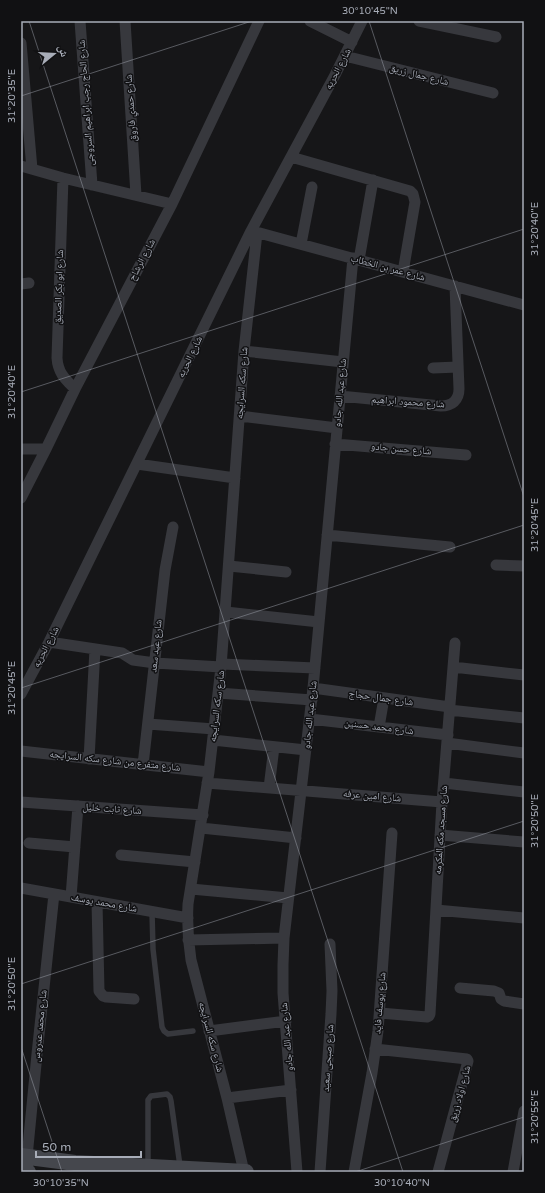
<svg xmlns="http://www.w3.org/2000/svg" width="545" height="1193" font-family="'Varela Round','Noto Naskh Arabic',sans-serif">
  <style>
    .lines { fill: none; stroke-linecap: round; stroke-linejoin: round }
    .lane { stroke: #37383d; stroke-width: 5.5 }
    .street { stroke: #37383d; stroke-width: 11 }
    .secondary { stroke: #45474d; stroke-width: 16 }
    .ticks { fill: none; stroke: #a8adb8; stroke-width: 1; stroke-opacity: 0.45 }
    .labels { text-anchor: middle; dominant-baseline: central; stroke-width: 3; stroke-linejoin: round; paint-order: stroke }
    .street-label { font-size: 10px; fill: #a8adb8; stroke: #111113 }
    .neatline { fill: none; stroke: #a8adb8; stroke-width: 1.5 }
    .ticks-label { font-size: 10px; text-anchor: middle; fill: #a8adb8 }
  </style>
  <rect width="100%" height="100%" fill="#161618"/>
  <g class="lines">
    <!-- lane -->
    <path class="lane" d="M 152,912 L 153,949 L 162,1027 L 164,1031 L 168,1034 L 193,1031
      M 148,1165 L 148,1100 L 151,1096 L 167,1094 L 170,1097 L 171,1101 L 180,1166"/>
    <!-- street -->
    <path class="street" d="M 80,21 L 92,185
      M 125,21 L 136,195
      M 310,21 L 352,42
      M 419,21 L 496,37
      M 21,43 L 32,169
      M 345,56 L 493,93
      M 291,157 L 410,191 L 413,194 L 415,202 L 403,272
      M 21,166 L 63,178 L 172,204
      M 63,178 L 57,358 C 58,373 65,379 75,389
      M 252,231 L 524,305
      M 301,244 L 312,187
      M 359,260 L 373,180
      M 21,284 L 29,283
      M 244,351 L 343,362
      M 433,368 L 458,367
      M 340,396 L 441,406 C 452,406 459,400 459,389 L 455,286
      M 240,416 L 337,428
      M 335,444 L 466,455
      M 21,449 L 46,449
      M 137,464 L 235,478
      M 21,498 L 46,449 L 75,389 L 172,204 L 259,21
      M 327,535 L 450,547
      M 496,565 L 524,566
      M 229,566 L 286,572
      M 226,612 L 319,622
      M 49,642 L 122,653 L 133,660 L 155,663 L 221,667
      M 222,664 L 315,668
      M 453,667 L 524,675
      M 313,688 L 450,707
      M 218,693 L 312,700
      M 21,694 L 49,642 L 251,231 L 335,75 L 362,21
      M 449,710 L 524,718
      M 310,719 L 448,735
      M 148,724 L 214,729
      M 379,727 L 384,698
      M 213,740 L 306,750
      M 447,743 L 524,753
      M 21,751 L 209,772
      M 89,759 L 95,649
      M 143,765 L 165,570 L 173,527
      M 207,783 L 442,802
      M 444,783 L 524,792
      M 269,788 L 274,747
      M 21,802 L 203,815
      M 201,828 L 296,838
      M 440,835 L 524,842
      M 29,843 L 75,847
      M 121,855 L 195,862
      M 21,888 L 188,918
      M 191,889 L 288,898
      M 71,897 L 78,806
      M 97,902 L 99,991 L 103,996 L 106,997 L 134,999
      M 436,910 L 524,918
      M 188,940 L 284,938
      M 460,988 L 494,991 L 499,993 L 501,999 L 504,1001 L 524,1004
      M 380,1013 L 427,1017 L 429,1016 L 430,1014 L 442,802 L 455,643
      M 209,1031 L 286,1021
      M 375,1049 L 467,1059 L 468,1061 L 438,1172
      M 227,1098 L 291,1090
      M 27,1157 L 37,1054 L 54,894
      M 244,1172 L 227,1098 L 191,960 C 188,941 187,923 188,904 L 209,772 L 221,667 L 244,351 L 257,233
      M 297,1172 L 283,993 L 283,965 L 284,938 L 313,688 L 353,258
      M 320,1172 L 331,1014 L 332,991 L 330,944
      M 354,1172 L 372,1073 L 378,1031 L 392,833
      M 513,1172 L 524,1111"/>
    <!-- secondary -->
    <path class="secondary" d="M 21,1156 L 75,1163 L 246,1172
      M 21,1171 L 28,1172"/>
  </g>
  <!-- ticks -->
  <path class="ticks" d="M 29,21 L 403,1172M 369,21 L 524,497M 21,96 L 252,21M 21,392 L 524,229M 21,688 L 524,525M 21,984 L 524,821M 21,1047 L 62,1172M 355,1172 L 524,1117"/>
  <g class="labels">
    <!-- street labels -->
    <g class="street-label">
      <text transform="translate(338 69) rotate(-62)">شارع الحريه</text>
      <text transform="translate(419 75) rotate(14)">شارع جمال زريق</text>
      <text transform="translate(86 103) rotate(-94)">شارع الحاج رجب ابراهيم السروجى</text>
      <text transform="translate(131 108) rotate(-94)">شارع حمدي فاروق</text>
      <text transform="translate(142 260) rotate(-62)">شارع الرشاح</text>
      <text transform="translate(388 268) rotate(15)">شارع عمر بن الخطاب</text>
      <text transform="translate(59 287) rotate(-88)">شارع ابو بكر الصديق</text>
      <text transform="translate(190 357) rotate(-64)">شارع الحريه</text>
      <text transform="translate(242 383) rotate(-86)">شارع سكه السرايجه</text>
      <text transform="translate(340 393) rotate(-85)">شارع عبد الله جادو</text>
      <text transform="translate(408 402) rotate(4)">شارع محمود ابراهيم</text>
      <text transform="translate(401 449) rotate(5)">شارع حسن جادو</text>
      <text transform="translate(156 646) rotate(-84)">شارع عيد سعد</text>
      <text transform="translate(46 647) rotate(-62)">شارع الحريه</text>
      <text transform="translate(381 698) rotate(8)">شارع جمال حجاج</text>
      <text transform="translate(217 706) rotate(-83)">شارع سكه السرايجه</text>
      <text transform="translate(310 715) rotate(-84)">شارع عبد الله جادو</text>
      <text transform="translate(379 727) rotate(7)">شارع محمد حسنين</text>
      <text transform="translate(115 761) rotate(6)">شارع متفرع من شارع سكه السرايجه</text>
      <text transform="translate(372 796) rotate(5)">شارع امين عرفه</text>
      <text transform="translate(112 809) rotate(4)">شارع ثابت خليل</text>
      <text transform="translate(441 830) rotate(-86)">شارع مسجد مكه المكرمه</text>
      <text transform="translate(104 903) rotate(10)">شارع محمد يوسف</text>
      <text transform="translate(380 1003) rotate(-85)">شارع يوسف فايد</text>
      <text transform="translate(40 1026) rotate(-84)">شارع محمد عدروس</text>
      <text transform="translate(211 1037) rotate(75)">شارع سكه السرايجه</text>
      <text transform="translate(287 1037) rotate(-95)">شارع عبد الله جادو</text>
      <text transform="translate(328 1058) rotate(-86)">شارع صبحى سعيد</text>
      <text transform="translate(460 1094) rotate(-75)">شارع اولاد زريق</text>
    </g>
  </g>
  <!-- border -->
  <rect width="545" height="1193" fill="none" stroke="#111113" stroke-width="44"/>
  <!-- north arrow -->
  <g transform="translate(54 54) rotate(72)" stroke="#111113" stroke-width="3" paint-order="stroke">
  <path d="M0-3L7 15L0 10L-7 15Z" fill="#a8adb8"/>
  <text y="-6" font-size="11" font-weight="bold" text-anchor="middle" fill="#a8adb8">ش</text>
  </g>
  <!-- scale -->
  <path d="M36 1151v6h105v-6" fill="none" stroke="#a8adb8" stroke-width="2"/>
  <text x="42" y="1151" font-size="12" fill="#a8adb8" stroke="#111113" stroke-width="3" paint-order="stroke">50 m</text>
  <rect x="22" y="22" width="501" height="1149" class="neatline"/>
  <g class="ticks-label">
    <text x="370" y="14">30°10'45"N</text>
    <text transform="translate(11 96) rotate(-90)" y="4">31°20'35"E</text>
    <text transform="translate(534 229) rotate(-90)" y="4">31°20'40"E</text>
    <text transform="translate(11 392) rotate(-90)" y="4">31°20'40"E</text>
    <text transform="translate(534 525) rotate(-90)" y="4">31°20'45"E</text>
    <text transform="translate(11 688) rotate(-90)" y="4">31°20'45"E</text>
    <text transform="translate(534 821) rotate(-90)" y="4">31°20'50"E</text>
    <text transform="translate(11 984) rotate(-90)" y="4">31°20'50"E</text>
    <text transform="translate(534 1117) rotate(-90)" y="4">31°20'55"E</text>
    <text x="61" y="1186">30°10'35"N</text>
    <text x="402" y="1186">30°10'40"N</text>
  </g>
</svg>
